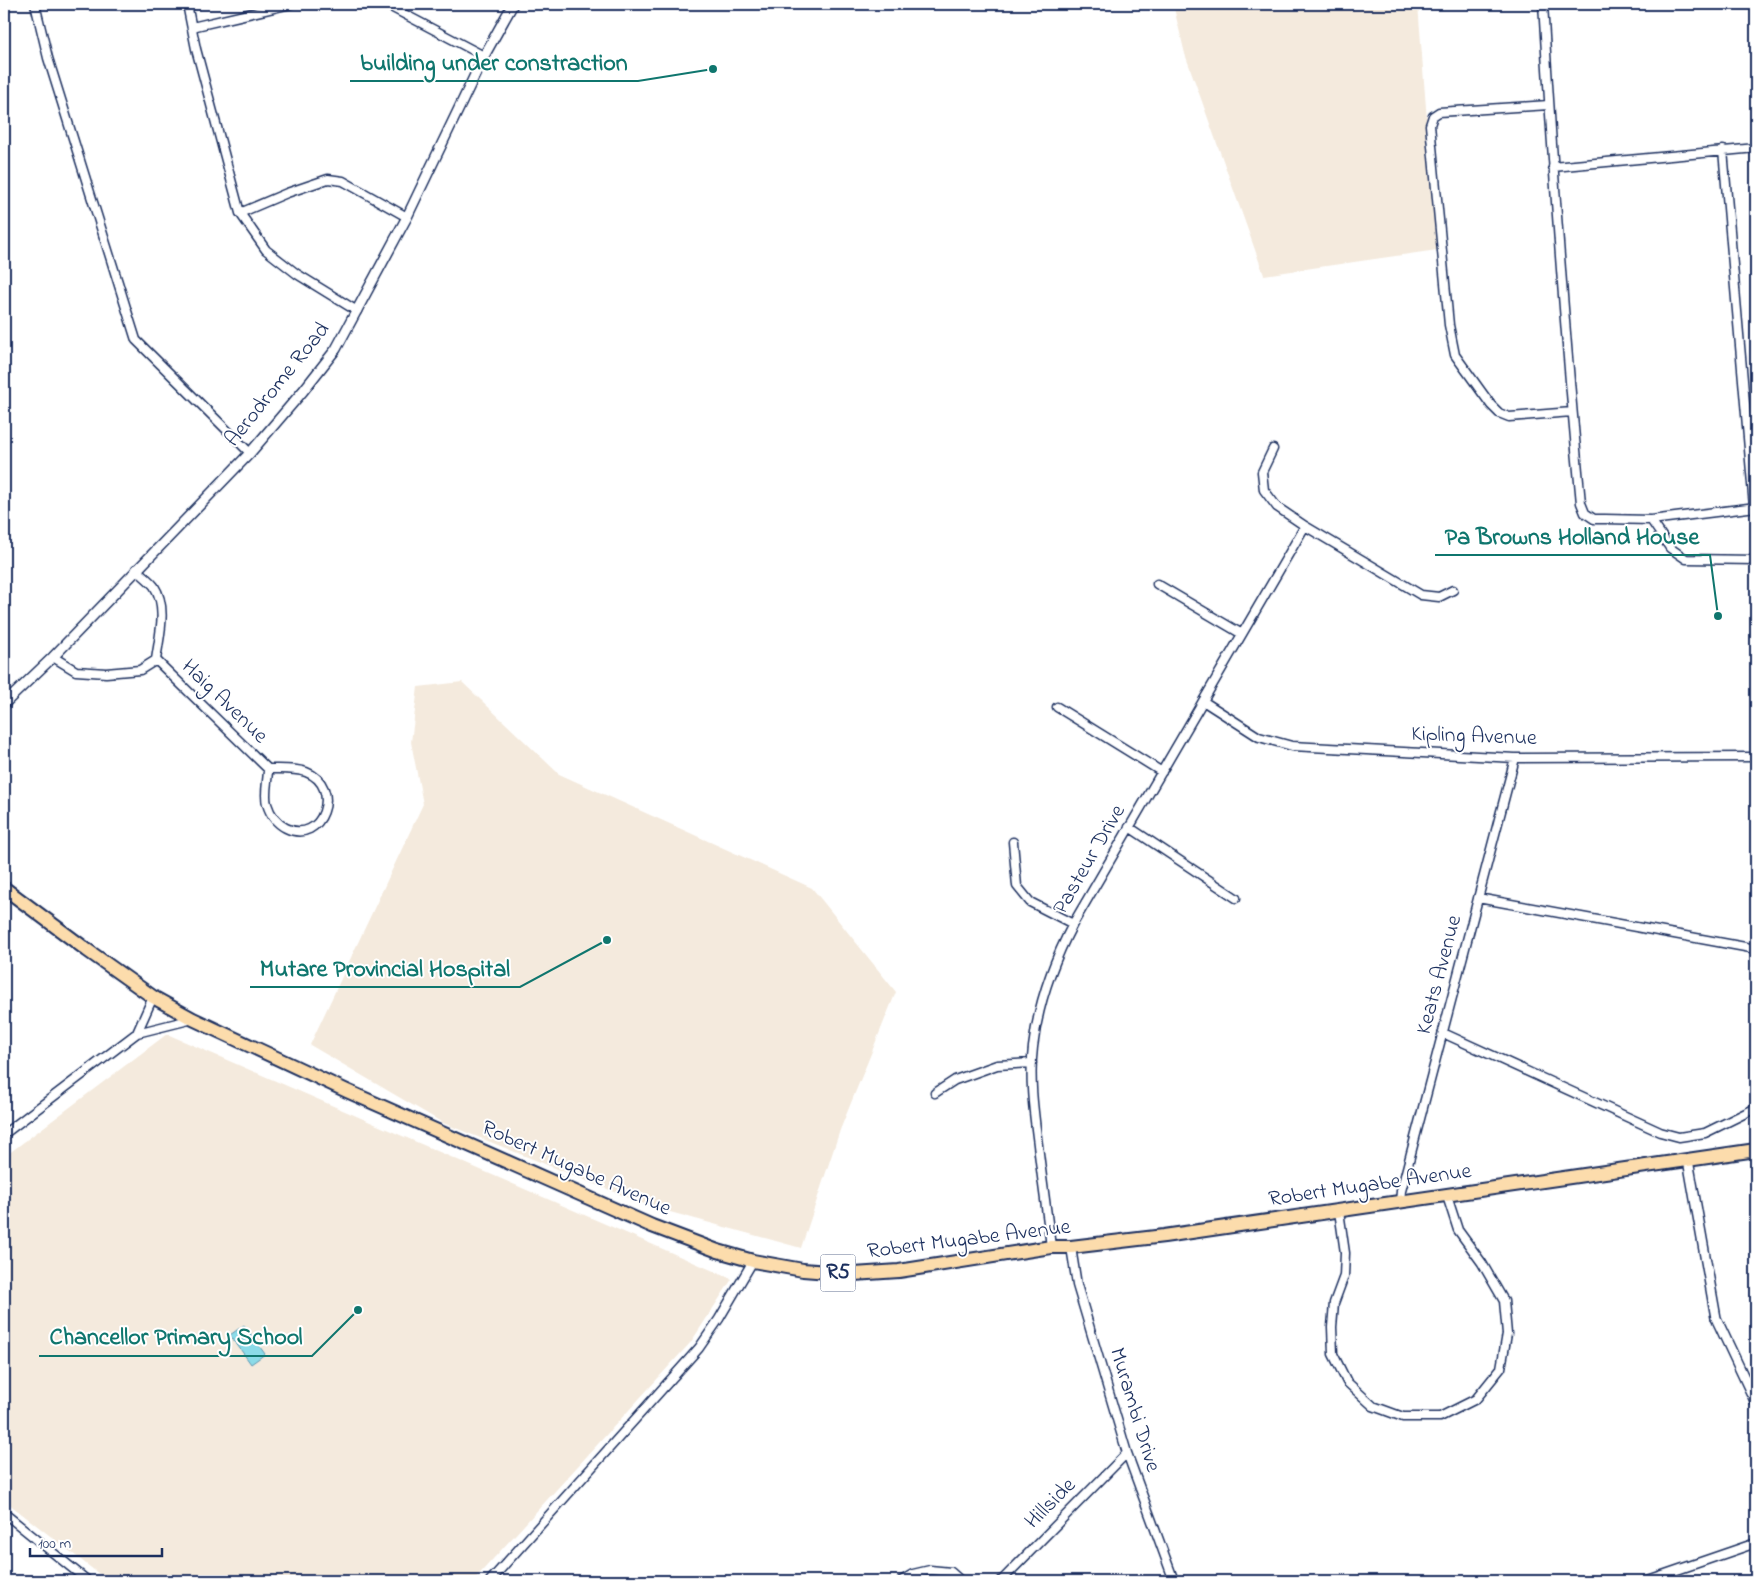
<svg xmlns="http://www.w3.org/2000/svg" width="1760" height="1585" font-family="'Indie Flower',sans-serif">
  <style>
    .built { fill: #f4eadd }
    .water { fill: #8bdbe8; stroke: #5e96b1 }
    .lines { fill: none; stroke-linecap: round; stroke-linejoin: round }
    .minor-casing { stroke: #1b2f5e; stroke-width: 11 }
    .tertiary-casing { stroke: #1b2f5e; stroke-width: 12 }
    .trunk-casing { stroke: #1b2f5e; stroke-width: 16 }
    .minor { stroke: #fff; stroke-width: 8 }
    .tertiary { stroke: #fff; stroke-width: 9 }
    .trunk { stroke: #fcdcac; stroke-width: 12 }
    .labels { text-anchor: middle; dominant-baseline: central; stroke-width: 4; stroke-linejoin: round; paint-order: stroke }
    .shield { fill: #fff; stroke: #5f6d8e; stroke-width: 1 }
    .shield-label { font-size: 21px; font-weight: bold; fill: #1b2f5e }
    .street-label { font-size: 22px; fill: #1b2f5e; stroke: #fff }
    .leader { fill: none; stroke: #0f766e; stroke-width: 2 }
    .callout-dot { fill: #0f766e; stroke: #fff; stroke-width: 2 }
    .callout-label { font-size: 24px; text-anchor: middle; font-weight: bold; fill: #0f766e; stroke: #fff; stroke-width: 4; stroke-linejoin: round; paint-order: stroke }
  </style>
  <rect width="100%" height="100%" fill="#fff"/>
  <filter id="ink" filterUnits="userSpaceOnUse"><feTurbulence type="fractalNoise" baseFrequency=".02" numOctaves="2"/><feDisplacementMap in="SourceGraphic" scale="10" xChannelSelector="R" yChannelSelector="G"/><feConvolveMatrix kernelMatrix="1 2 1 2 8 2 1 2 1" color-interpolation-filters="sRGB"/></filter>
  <g filter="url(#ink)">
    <!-- built -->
    <path class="built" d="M 1173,4 L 1418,4 L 1437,250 L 1264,275 L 1185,54 Z
      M 462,682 L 559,774 L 812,888 L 896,992 L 840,1130 L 801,1248 L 652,1207 L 443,1123 L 310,1045 L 423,804 L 411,742 L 418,687 Z
      M 167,1034 L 732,1279 L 691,1342 L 473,1581 L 108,1581 L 4,1500 L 4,1157 Z"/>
    <!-- water -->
    <path class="water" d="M 244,1325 L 265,1354 L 251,1364 L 230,1335 Z"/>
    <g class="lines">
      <!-- minor casing -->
      <g class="minor-casing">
        <path id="minor" d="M 35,4 L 48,58 L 136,340 L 250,453
          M 187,4 L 196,49 L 240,213 L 266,250 L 297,274 L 357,311
          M 385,4 L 484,56
          M 1543,4 C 1553,170 1565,337 1581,503 L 1585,513 L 1594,519 L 1605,519 L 1651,520 L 1756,507
          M 192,27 L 291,4
          M 1549,105 L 1439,112 L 1433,116 L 1430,125 L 1449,325 L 1455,355 L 1491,405 L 1499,413 L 1509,417 L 1572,412
          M 1723,150 L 1754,507
          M 1553,167 L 1756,148
          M 240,213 L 287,193 L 328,179 L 343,181 L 407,217
          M 1273,449 L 1262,472 L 1264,490 L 1277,507 L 1305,526 L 1421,595 L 1439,597 L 1453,590
          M 1651,520 L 1670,548 L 1686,559 L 1756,560
          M 1157,584 L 1242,634
          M 53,657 L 76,671 L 106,673 L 140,670 L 156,660 C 159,637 168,607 154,586 C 149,580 141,574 136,569
          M 156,660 L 268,769 C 280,769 295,768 306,772 C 344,786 322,846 286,828 C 276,823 270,814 267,804 C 264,794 268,780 268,769
          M 1203,701 L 1259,737 L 1292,746 L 1515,758 L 1756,757
          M 1057,707 L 1162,772
          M 1129,827 L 1236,898
          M 1013,842 L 1017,886 L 1030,902 L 1073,924
          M 1478,898 L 1756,949
          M 137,1033 L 153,997
          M 1443,1033 L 1660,1132 L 1679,1137 L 1705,1133 L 1756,1108
          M 935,1093 L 955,1080 L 997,1065 L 1032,1063
          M 4,1134 L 137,1033 L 193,1019
          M 1400,1202 L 1401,1191 L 1515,758
          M 1339,1211 L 1345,1253 L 1344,1276 L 1334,1303 L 1332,1327 L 1333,1354 L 1347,1382 L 1373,1406 L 1403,1417 L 1440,1417 L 1476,1399 L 1501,1368 L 1507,1334 L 1504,1301 L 1482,1263 L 1458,1230 L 1447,1196
          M 1051,1247 C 1047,1213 1042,1179 1038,1145 C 1034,1113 1029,1080 1033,1047 C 1038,1005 1053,962 1073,924 L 1305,526
          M 1071,1247 L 1077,1285 L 1127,1453 L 1174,1581
          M 4,1513 L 88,1581
          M 490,1581 L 699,1348 L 719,1319 L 753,1261
          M 901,1581 L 913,1574 L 930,1570 L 951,1572 L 961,1581
          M 1001,1581 L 1127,1453
          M 1645,1581 L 1756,1543"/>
      </g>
      <!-- tertiary casing -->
      <g class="tertiary-casing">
        <path id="tertiary" d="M 4,704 L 53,657 L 250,453 L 303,391 L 336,349 L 407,217 L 484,56 L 513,4
          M 1688,1160 L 1716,1318 L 1756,1403"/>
      </g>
      <!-- trunk casing -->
      <g class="trunk-casing">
        <path id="trunk" d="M 4,888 L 87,950 L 153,997 L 193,1019 L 347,1091 L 652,1226 L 718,1251 L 753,1261 L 803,1270 L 854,1274 L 899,1271 L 1051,1247 L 1071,1247 L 1164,1236 L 1756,1150"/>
      </g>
      <!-- minor -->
      <use href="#minor" class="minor"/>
      <!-- tertiary -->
      <use href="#tertiary" class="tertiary"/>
      <!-- trunk -->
      <use href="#trunk" class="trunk"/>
    </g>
  </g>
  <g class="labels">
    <!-- shield labels -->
    <rect class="shield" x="820.5" y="1254.5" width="35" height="37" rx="4"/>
    <g class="shield-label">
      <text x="838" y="1273">R5</text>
    </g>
    <!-- street labels -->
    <g class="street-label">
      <text transform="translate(278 385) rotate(-51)">Aerodrome Road</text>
      <text transform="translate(224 702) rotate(44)">Haig Avenue</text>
      <text transform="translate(1474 737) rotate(2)">Kipling Avenue</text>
      <text transform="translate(1090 860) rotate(-60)">Pasteur Drive</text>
      <text transform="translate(1440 975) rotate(-75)">Keats Avenue</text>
      <text transform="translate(576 1169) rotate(24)">Robert Mugabe Avenue</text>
      <text transform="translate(1370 1186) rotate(-8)">Robert Mugabe Avenue</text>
      <text transform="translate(969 1240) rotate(-7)">Robert Mugabe Avenue</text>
      <text transform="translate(1134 1410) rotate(73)">Murambi Drive</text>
      <text transform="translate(1051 1504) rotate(-45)">Hillside</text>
    </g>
  </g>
  <!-- callouts -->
  <path class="leader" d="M713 69L638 81H350M1718 616L1710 555H1435M607 940L520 987H250M358 1310L312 1356H39"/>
  <g class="callout-dot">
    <circle cx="713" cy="69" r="5"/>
    <circle cx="1718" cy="616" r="5"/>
    <circle cx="607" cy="940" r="5"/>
    <circle cx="358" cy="1310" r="5"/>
  </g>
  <g class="callout-label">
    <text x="494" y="70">building under constraction</text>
    <text x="1572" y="544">Pa Browns Holland House</text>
    <text x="385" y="976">Mutare Provincial Hospital</text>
    <text x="176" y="1344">Chancellor Primary School</text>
  </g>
  <!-- margin -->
  <rect width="1760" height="1585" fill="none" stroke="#fff" stroke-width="20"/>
  <rect x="10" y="10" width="1740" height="1565" fill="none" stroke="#1b2f5e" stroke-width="2" filter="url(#ink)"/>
  <!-- scale -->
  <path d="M30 1548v8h132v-8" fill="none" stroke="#1b2f5e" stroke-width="2.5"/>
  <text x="38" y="1548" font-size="15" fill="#1b2f5e" stroke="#ffffff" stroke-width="4" paint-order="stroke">100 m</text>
</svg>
